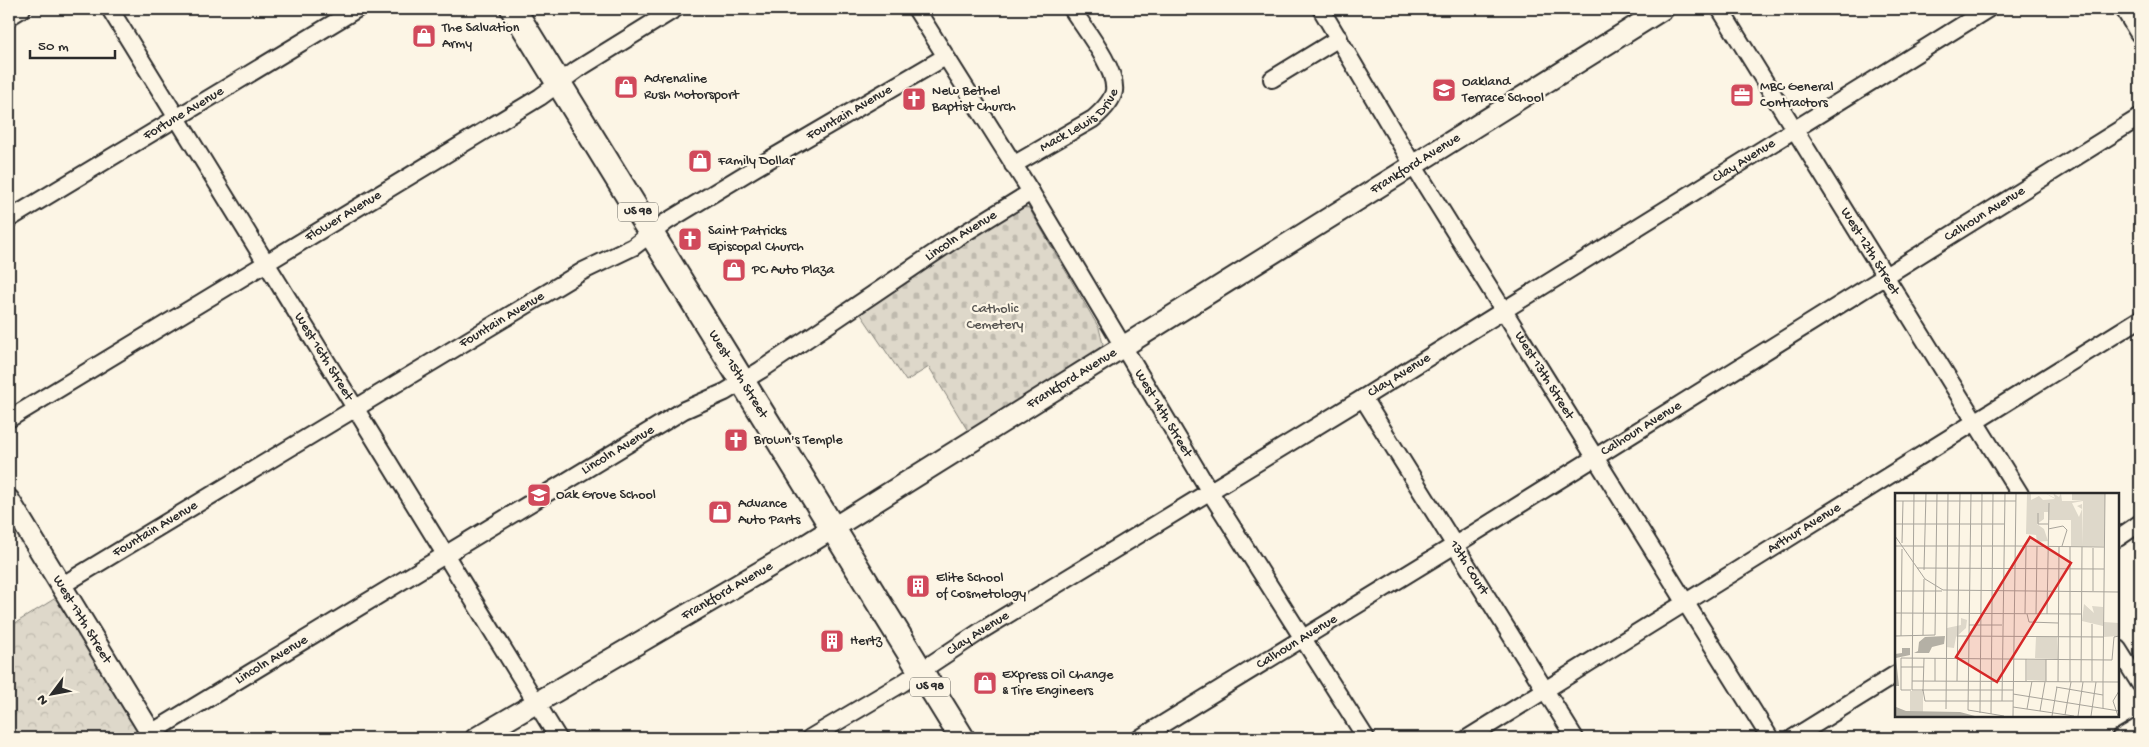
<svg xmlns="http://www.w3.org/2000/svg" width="2149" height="747" font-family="'Gochi Hand',sans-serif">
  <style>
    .cemetery { fill: url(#cemetery-stones); stroke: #84827a }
    .park { fill: url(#park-crowns); stroke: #84827a }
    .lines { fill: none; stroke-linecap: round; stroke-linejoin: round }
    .minor-casing { stroke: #2b2b2b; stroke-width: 20 }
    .major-casing { stroke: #2b2b2b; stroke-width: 24 }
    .highway-casing { stroke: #2b2b2b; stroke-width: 28 }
    .minor { stroke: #fcf5e5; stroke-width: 16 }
    .major { stroke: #fcf5e5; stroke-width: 20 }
    .highway { stroke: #fcf5e5; stroke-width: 24 }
    .labels { text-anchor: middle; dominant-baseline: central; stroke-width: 4.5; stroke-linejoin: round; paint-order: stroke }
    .shield { fill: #fcf5e5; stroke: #6a6863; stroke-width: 1 }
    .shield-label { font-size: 12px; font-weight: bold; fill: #2b2b2b }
    .poi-label { font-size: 14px; fill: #2b2b2b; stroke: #fcf5e5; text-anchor: start }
    .street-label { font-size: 14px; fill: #2b2b2b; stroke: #fcf5e5 }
    .park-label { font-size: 14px; fill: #585653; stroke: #fcf5e5 }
    .inset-road { fill: none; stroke: #a8a49b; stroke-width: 1 }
    .view { fill: #d62828; fill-opacity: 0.15; stroke: #d62828; stroke-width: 2.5 }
    .inset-edge { fill: none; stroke: #2b2b2b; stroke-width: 2.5 }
  </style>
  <defs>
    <pattern id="cemetery-stones" width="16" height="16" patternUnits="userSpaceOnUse" patternTransform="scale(1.25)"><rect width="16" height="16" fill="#ded8ca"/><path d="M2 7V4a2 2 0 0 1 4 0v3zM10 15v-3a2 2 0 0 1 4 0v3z" fill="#bfbaae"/></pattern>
    <pattern id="park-crowns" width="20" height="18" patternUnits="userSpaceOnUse" patternTransform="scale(1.25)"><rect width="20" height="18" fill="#ded8ca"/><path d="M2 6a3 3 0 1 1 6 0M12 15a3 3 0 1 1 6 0" fill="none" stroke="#bfbaae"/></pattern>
  </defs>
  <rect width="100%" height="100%" fill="#fcf5e5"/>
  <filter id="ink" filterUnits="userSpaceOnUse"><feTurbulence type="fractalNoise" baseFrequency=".02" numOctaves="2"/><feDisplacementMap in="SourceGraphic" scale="10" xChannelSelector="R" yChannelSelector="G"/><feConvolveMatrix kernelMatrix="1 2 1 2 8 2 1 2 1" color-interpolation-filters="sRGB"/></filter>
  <g filter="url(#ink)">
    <!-- cemetery -->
    <path class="cemetery" d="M 1017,205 L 1029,208 L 1099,328 L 1103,344 L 1099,349 L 968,431 L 929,367 L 906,381 L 858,310 Z"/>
    <!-- park -->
    <path class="park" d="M 59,596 L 141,728 L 125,738 L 9,738 L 9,627 Z"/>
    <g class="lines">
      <!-- minor casing -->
      <g class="minor-casing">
        <g id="minor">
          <path id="s1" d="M 110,9 L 558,738"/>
          <path id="s2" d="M 916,9 L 1031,192 L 1210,492 L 1366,738"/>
          <path id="s3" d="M 1321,9 L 1413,165 L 1770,738"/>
          <path id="s4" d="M 1720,9 L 2020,494"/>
          <path d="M 9,17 L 22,9"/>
          <path d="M 1272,79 L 1339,38"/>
          <path id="s5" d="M 1013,165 L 1093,119 C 1100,113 1112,102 1114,91 C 1117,69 1084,28 1072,9"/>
          <path id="s6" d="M 9,219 L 357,9"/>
          <path id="s7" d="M 1363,398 L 1575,738"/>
          <path id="s8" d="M 9,419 L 540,97 L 578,69 L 675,9"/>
          <path d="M 2118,538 L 2140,523"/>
          <path id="s9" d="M 61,586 L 583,271 L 633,247 L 666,222 L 755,168 L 945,57"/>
          <path d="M 2118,649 L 2140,684"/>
          <path id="s10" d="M 151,733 L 684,410 L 725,392 L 761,370 L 955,239 L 1031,192"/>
          <path id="s11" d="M 810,738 L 901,684 L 984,629 L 1363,398 L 1988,9"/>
          <path id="s12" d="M 1140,738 L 1455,545 L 2140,117"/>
          <path id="s13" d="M 1468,738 L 2140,319"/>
          <path d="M 1793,738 L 1896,674"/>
          <path d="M 2120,738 L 2140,726"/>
        </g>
      </g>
      <!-- major casing -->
      <g class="major-casing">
        <g id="major">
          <path d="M 2126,9 L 2140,32"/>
          <path id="s14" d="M 9,500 L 154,738"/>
          <path id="s15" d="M 476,738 L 806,545 L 1663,9"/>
        </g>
      </g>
      <!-- highway casing -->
      <g class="highway-casing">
        <g id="highway">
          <path id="s16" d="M 513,9 L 962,738"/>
        </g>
      </g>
      <!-- minor -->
      <use href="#minor" class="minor"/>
      <!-- major -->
      <use href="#major" class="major"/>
      <!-- highway -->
      <use href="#highway" class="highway"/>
    </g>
  </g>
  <!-- icons -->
  <defs>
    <g id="shop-square" transform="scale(1.25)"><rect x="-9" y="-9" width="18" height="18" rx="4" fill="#d1495b" stroke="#fcf5e5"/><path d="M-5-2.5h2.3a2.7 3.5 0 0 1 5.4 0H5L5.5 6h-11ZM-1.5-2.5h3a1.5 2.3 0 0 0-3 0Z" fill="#fff"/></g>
    <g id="school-square" transform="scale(1.25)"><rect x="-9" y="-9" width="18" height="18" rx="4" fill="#d1495b" stroke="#fcf5e5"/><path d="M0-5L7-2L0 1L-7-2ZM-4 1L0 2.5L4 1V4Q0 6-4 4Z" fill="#fff"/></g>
    <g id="office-square" transform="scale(1.25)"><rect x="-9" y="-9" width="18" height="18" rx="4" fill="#d1495b" stroke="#fcf5e5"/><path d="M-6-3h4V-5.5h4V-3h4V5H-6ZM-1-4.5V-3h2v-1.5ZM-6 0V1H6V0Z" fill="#fff"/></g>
    <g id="church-square" transform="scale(1.25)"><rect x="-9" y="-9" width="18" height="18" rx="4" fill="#d1495b" stroke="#fcf5e5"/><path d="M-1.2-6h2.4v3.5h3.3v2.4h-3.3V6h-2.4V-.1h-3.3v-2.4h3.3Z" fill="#fff"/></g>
    <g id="building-square" transform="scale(1.25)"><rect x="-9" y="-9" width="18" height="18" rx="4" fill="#d1495b" stroke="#fcf5e5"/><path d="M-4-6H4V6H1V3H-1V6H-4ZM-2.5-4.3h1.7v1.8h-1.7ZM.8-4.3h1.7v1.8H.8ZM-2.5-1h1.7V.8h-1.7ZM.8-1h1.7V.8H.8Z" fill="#fff"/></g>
  </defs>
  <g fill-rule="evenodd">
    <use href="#shop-square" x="424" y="36"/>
    <use href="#shop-square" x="626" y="87"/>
    <use href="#school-square" x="1444" y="90"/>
    <use href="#office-square" x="1742" y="95"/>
    <use href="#church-square" x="914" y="99"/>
    <use href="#shop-square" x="700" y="161"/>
    <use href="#church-square" x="690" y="239"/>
    <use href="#shop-square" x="734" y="270"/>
    <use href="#church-square" x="736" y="440"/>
    <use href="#school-square" x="539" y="495"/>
    <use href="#shop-square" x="720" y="512"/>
    <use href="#building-square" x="918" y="586"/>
    <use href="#building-square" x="832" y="641"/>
    <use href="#shop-square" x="985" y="683"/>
  </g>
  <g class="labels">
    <!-- shield labels -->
    <g class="shield">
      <rect x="618" y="202.5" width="40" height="19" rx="4"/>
      <rect x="910" y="677.5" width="40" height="19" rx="4"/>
    </g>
    <g class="shield-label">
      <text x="638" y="212">US 98</text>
      <text x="930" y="687">US 98</text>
    </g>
    <!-- poi labels -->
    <g class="poi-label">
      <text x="442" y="28">The Salvation<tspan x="442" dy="16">Army</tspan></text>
      <text x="644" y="79">Adrenaline<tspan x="644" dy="16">Rush Motorsport</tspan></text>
      <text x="1462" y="82">Oakland<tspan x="1462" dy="16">Terrace School</tspan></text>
      <text x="1760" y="87">MBC General<tspan x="1760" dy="16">Contractors</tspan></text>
      <text x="932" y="91">New Bethel<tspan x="932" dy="16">Baptist Church</tspan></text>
      <text x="718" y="161">Family Dollar</text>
      <text x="708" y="231">Saint Patricks<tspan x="708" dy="16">Episcopal Church</tspan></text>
      <text x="752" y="270">PC Auto Plaza</text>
      <text x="754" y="440">Brown's Temple</text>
      <text x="556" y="495">Oak Grove School</text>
      <text x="738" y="504">Advance<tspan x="738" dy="16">Auto Parts</tspan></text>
      <text x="936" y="578">Elite School<tspan x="936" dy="16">of Cosmetology</tspan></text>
      <text x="850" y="641">Hertz</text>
      <text x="1002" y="675">Express Oil Change<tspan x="1002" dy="16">&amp; Tire Engineers</tspan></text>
    </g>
    <!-- street labels -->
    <g class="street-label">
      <text stroke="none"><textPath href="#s9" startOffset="920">Fountain Avenue</textPath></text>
      <text stroke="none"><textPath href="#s6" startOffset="204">Fortune Avenue</textPath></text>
      <text stroke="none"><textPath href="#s5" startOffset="81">Mack Lewis Drive</textPath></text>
      <text stroke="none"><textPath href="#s11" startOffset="1098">Clay Avenue</textPath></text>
      <text stroke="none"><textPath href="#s15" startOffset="1101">Frankford Avenue</textPath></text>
      <text stroke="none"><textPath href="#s12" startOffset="994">Calhoun Avenue</textPath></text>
      <text stroke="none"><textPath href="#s8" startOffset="391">Flower Avenue</textPath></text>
      <text stroke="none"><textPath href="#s10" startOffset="951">Lincoln Avenue</textPath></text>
      <text stroke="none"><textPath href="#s4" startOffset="285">West 12th Street</textPath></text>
      <text stroke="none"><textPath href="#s9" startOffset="515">Fountain Avenue</textPath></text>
      <text stroke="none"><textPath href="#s1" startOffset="408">West 16th Street</textPath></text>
      <text stroke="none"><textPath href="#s16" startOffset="429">West 15th Street</textPath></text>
      <text stroke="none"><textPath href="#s11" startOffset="692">Clay Avenue</textPath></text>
      <text stroke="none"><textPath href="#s3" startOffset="429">West 13th Street</textPath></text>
      <text stroke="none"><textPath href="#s15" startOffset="696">Frankford Avenue</textPath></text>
      <text stroke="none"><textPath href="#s2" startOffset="474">West 14th Street</textPath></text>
      <text stroke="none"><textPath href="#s12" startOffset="589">Calhoun Avenue</textPath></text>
      <text stroke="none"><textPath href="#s10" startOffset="546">Lincoln Avenue</textPath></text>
      <text stroke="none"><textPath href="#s9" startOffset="110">Fountain Avenue</textPath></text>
      <text stroke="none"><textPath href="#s13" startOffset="396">Arthur Avenue</textPath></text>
      <text stroke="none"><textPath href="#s7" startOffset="200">13th Court</textPath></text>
      <text stroke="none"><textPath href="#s15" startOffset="291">Frankford Avenue</textPath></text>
      <text stroke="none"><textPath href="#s14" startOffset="140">West 17th Street</textPath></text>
      <text stroke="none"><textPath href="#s11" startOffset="198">Clay Avenue</textPath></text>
      <text stroke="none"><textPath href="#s12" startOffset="184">Calhoun Avenue</textPath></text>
      <text stroke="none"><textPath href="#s10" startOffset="141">Lincoln Avenue</textPath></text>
    </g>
    <!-- park labels -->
    <g class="park-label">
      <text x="995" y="309">Catholic<tspan x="995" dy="16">Cemetery</tspan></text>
    </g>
  </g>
  <!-- overview -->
  <g transform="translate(1895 493)">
    <rect width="224" height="224" fill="#fcf5e5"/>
    <path d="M 150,0 L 160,5 L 158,0 L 164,4 L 166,0 L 167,8 L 188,8 L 177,10 L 184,24 L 187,16 L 182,13 L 187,11 L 187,53 L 176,53 L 176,27 L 154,27 L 153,19 L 149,19 L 149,26 L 142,31 L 149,36 L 153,48 L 142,49 L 141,42 L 131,41 L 132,1 L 136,1 L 136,7 L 144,3 L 148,7 L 160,6 ZM 189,111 L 199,120 L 197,113 L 208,114 L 208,133 L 187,128 ZM 66,125 L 72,127 L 71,135 L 61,144 L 59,155 L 51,154 L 52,135 L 66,132 Z" fill="#ded8ca"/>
    <path d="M 177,0 L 210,0 L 209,53 L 187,53 L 188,8 L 177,7 Z" fill="#ded8ca"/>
    <path d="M 209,129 L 224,130 L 224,143 L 209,144 ZM 141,144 L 162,144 L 163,166 L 140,165 ZM 132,167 L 151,167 L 151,188 L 132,187 ZM 15,198 L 28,198 L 28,219 L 15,219 Z" fill="#ded8ca"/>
    <path d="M 50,143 L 49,151 L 37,154 L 34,160 L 19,160 L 23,158 L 24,149 L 30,144 ZM 7,155 L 15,155 L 15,162 L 1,165 L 4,193 L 0,193 L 0,161 L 7,160 ZM 0,198 L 1,214 L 11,218 L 65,219 L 80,223 L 0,223 Z" fill="#b4b0a5"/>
    <path class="inset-road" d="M 19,0 L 17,197 L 28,197 L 30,208 L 118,208M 76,0 L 73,217 L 109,223M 0,8 L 121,8M 143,20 L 143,31 L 153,31M 0,31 L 109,31M 153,36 L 168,33 L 172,37 L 167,53M 0,43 L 30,86 L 48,97 L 224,99M 7,50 L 8,8M 0,53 L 120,53M 120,53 L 209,54M 22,75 L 209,76M 29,77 L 31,0M 0,98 L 47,98M 198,98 L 198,55M 0,120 L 186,121M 130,121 L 131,53M 132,121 L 134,129 L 163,130M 141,121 L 142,53M 152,121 L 154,10M 197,131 L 197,188M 74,132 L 107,132M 28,142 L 29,86M 0,143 L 40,142 L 42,0M 6,143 L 7,56M 62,143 L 209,144M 151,166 L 151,188M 6,174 L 29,174M 17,188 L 224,189M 40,188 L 40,165M 62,188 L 65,0M 131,188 L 131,166M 163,189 L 164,54M 175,189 L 175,54M 186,189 L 187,54M 208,189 L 210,0M 161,194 L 208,202M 16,197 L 6,197 L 6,165 L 217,167 L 219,144 L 224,143M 27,197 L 118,197M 28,198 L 29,165M 118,201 L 224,218M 107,208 L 110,0M 118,214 L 179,223M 208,215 L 208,189M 51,216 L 53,0M 132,216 L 137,188M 145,218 L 150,189M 85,220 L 87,0M 96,221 L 98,0M 170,222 L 176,189M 118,223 L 121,0M 157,223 L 162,194M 183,223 L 188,189M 196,223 L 201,189M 223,223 L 218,208 L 224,198"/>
    <path class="view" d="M 135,44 L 176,70 L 102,189 L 61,164 Z"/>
    <rect width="224" height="224" class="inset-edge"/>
  </g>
  <!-- margin -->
  <rect width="2149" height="747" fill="none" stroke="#fcf5e5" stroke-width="30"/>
  <rect x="15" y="15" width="2119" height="717" fill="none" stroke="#2b2b2b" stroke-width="2" filter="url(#ink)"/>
  <!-- north arrow -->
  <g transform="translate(52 694) rotate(238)" stroke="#fcf5e5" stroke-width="4" paint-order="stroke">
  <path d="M0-4L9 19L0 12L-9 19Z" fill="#2b2b2b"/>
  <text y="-8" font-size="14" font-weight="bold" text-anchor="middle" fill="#2b2b2b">N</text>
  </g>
  <!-- scale -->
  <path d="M30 50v8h85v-8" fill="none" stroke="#2b2b2b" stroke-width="2.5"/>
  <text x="38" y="50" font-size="15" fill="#2b2b2b" stroke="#fcf5e5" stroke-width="4" paint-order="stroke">50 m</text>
</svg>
